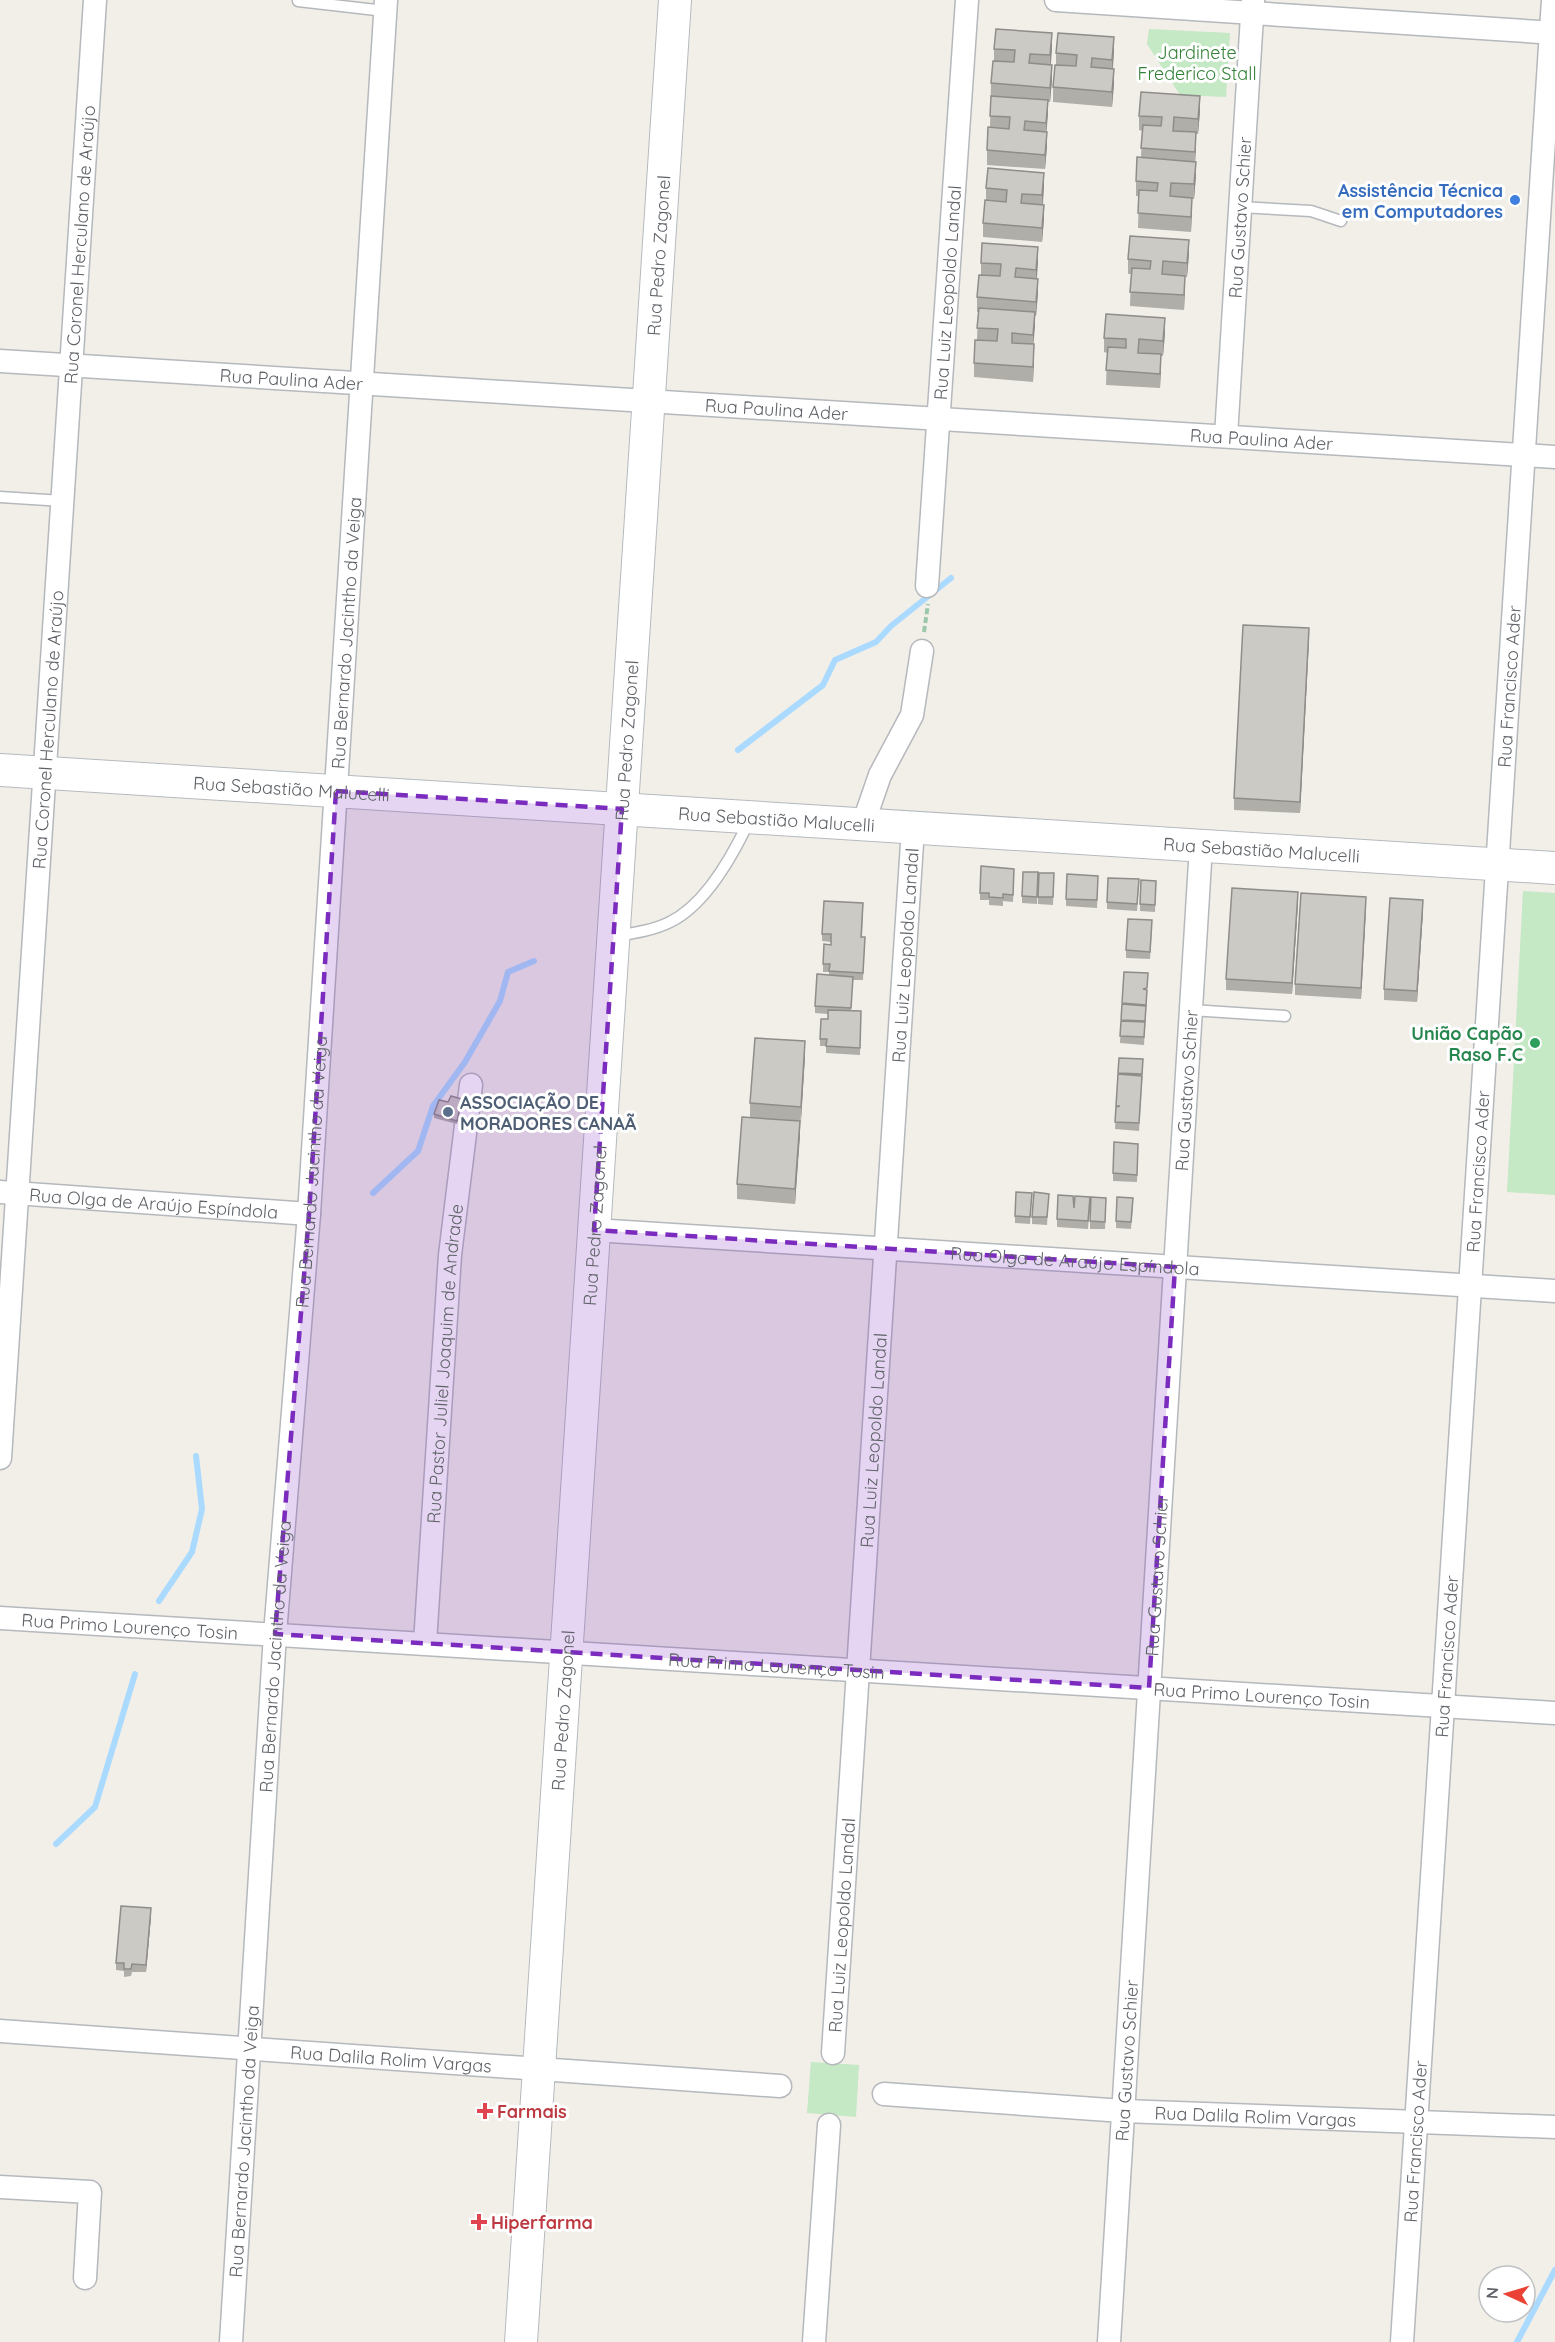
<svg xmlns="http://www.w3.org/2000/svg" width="1555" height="2342" font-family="Quicksand,sans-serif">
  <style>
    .green { fill: #c5e8c5 }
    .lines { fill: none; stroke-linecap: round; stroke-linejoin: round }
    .stream { stroke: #aadaff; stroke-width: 6 }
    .lane-casing { stroke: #b5b8bc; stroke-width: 13 }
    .street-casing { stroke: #b5b8bc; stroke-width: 25 }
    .secondary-casing { stroke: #b6babf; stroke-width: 34 }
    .path { stroke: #9cc7a9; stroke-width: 4; stroke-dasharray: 6 3; stroke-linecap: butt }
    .lane { stroke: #fff; stroke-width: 10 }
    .street { stroke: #fff; stroke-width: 22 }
    .secondary { stroke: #fff; stroke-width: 32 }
    .wall { fill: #afaea9 }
    .shaded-wall { fill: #8f8d8a }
    .building { fill: #cccac5; stroke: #8f8d8a; stroke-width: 1.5 }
    .marked { fill: #7b2cbf; fill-opacity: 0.2; stroke: #7b2cbf; stroke-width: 4.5; stroke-dasharray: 12 8; stroke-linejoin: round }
    .shop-dot { fill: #3f7fe0; stroke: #fff; stroke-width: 2 }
    .leisure-dot { fill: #2e9e5b; stroke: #fff; stroke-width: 2 }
    .service-dot { fill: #5c6f8a; stroke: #fff; stroke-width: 2 }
    .health-dot { fill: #e0444e; stroke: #fff; stroke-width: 2 }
    .labels { text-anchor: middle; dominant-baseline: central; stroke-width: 6; stroke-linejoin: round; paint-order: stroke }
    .park-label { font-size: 18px; fill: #348238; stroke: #fff }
    .shop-label { font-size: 18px; font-weight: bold; fill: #366cbe; stroke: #fff; text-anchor: end }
    .street-label { font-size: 18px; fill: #5f6368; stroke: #fff }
    .leisure-label { font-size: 18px; font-weight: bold; fill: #27864d; stroke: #fff; text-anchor: end }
    .service-label { font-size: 18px; font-weight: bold; fill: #4e5e75; stroke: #fff; text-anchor: start }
    .health-label { font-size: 18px; font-weight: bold; fill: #be3a42; stroke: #fff; text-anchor: start }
  </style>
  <rect width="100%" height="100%" fill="#f1efe8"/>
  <!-- green -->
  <path class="green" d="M 1149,29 L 1230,33 L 1226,97 L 1180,95 L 1147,44 Z
    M 1523,891 L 1555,893 L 1555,1195 L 1507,1192 Z
    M 811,2062 L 859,2065 L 856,2117 L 807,2113 Z"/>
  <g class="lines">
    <!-- stream -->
    <path class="stream" d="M 738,750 L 823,685 L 835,660 L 876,642 L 891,626 L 951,578
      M 373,1193 L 418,1151 L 433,1106 L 465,1062 L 500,1001 L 508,972 L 534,961
      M 159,1601 L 192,1552 L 202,1509 L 196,1456
      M 56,1844 L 95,1807 L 135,1674
      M 1517,2342 L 1555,2270"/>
    <!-- lane casing -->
    <g class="lane-casing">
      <path id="lane" d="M 298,1 L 385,11
        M 1240,207 L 1311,211 L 1341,221
        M 0,497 L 63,501
        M 617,936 C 635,933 654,930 670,922 C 705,905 733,855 749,821
        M 1191,1010 L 1285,1016"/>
    </g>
    <!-- street casing -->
    <g class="street-casing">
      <g id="street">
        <path d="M 1056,0 L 1555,33"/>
        <path id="s1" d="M 0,361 L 1555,457"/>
        <path id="s2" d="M 1226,436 L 1253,0"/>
        <path id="s3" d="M 927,586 L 967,0"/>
        <path d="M 863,824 L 880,775 L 912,715 L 922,651"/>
        <path id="s4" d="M 0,1192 L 309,1214"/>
        <path id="s5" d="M 594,1230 L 1555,1291"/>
        <path id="s6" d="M 0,1458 L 95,0"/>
        <path id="s7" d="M 0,1618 L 1555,1713"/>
        <path id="s8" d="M 425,1643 L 450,1255 L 471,1085"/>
        <path id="s9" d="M 0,2031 L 780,2086"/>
        <path id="s10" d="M 833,2053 L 913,828"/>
        <path id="s11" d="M 884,2094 L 1123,2111 L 1555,2127"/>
        <path d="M 0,2187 L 90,2192 L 85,2278"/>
        <path id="s12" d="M 231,2342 L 275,1634 L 309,1214 L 386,0"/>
        <path d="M 814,2342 L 829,2125"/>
        <path id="s13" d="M 1109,2342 L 1201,846"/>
        <path id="s14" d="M 1402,2342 L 1553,0"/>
      </g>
    </g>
    <!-- secondary casing -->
    <g class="secondary-casing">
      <g id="secondary">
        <path id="s15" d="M 0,770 L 1555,868"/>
        <path id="s16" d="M 521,2342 L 675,0"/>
      </g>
    </g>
    <!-- path -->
    <path class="path" d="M 924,632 L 928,604"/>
    <!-- lane -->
    <use href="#lane" class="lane"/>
    <!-- street -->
    <use href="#street" class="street"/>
    <!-- secondary -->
    <use href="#secondary" class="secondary"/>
  </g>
  <!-- wall -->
  <path class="wall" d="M 1052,48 L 1051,65 L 1052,80 L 1050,102 L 1048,102 L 1046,132 L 1047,146 L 1045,169 L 987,165 L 987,150 L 990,127 L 991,83 L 994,61 L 994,49 Z
    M 1114,52 L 1113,69 L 1114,84 L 1112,107 L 1053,102 L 1053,87 L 1056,65 L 1056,53 Z
    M 1200,111 L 1198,134 L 1196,134 L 1195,161 L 1196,176 L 1194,199 L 1192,199 L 1191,232 L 1138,228 L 1139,196 L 1136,196 L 1136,181 L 1141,158 L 1142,131 L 1139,130 L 1139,116 Z
    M 1044,187 L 1043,205 L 1044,219 L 1042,242 L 983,237 L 983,223 L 986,200 L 986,188 Z
    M 1189,254 L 1187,277 L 1185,277 L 1184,310 L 1130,306 L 1131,274 L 1128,274 L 1128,259 Z
    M 1038,262 L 1037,279 L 1038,293 L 1036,316 L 1035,316 L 1033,344 L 1034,359 L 1033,382 L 974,377 L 974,363 L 977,340 L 978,312 L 977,312 L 977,297 L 981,275 L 981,263 Z
    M 1165,333 L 1163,356 L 1161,356 L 1160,388 L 1106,385 L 1107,353 L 1104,352 L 1104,338 Z
    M 1309,639 L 1300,813 L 1234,810 L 1234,798 Z
    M 1054,873 L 1053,905 L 1038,904 L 1038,897 Z
    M 1014,876 L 1013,902 L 1003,901 L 1003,906 L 989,905 L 989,900 L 980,900 L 980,893 Z
    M 1038,880 L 1037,904 L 1022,903 L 1022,896 Z
    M 1156,881 L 1155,912 L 1140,911 L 1140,904 Z
    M 1098,884 L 1097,908 L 1066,906 L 1066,899 Z
    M 1139,887 L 1137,911 L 1107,909 L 1107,902 Z
    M 1298,903 L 1292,994 L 1226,990 L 1226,979 Z
    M 1366,908 L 1361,999 L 1295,995 L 1295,984 Z
    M 863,911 L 862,937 L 865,937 L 863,980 L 853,980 L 851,1011 L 861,1011 L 860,1055 L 826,1053 L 826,1046 L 820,1046 L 820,1039 L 828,1019 L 828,1014 L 815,1013 L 815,1006 L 829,975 L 829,972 L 823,972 L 823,964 L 831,945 L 831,942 L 822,941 L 822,934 Z
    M 1423,911 L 1417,1002 L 1384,1000 L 1384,989 Z
    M 1152,928 L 1150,959 L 1126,958 L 1126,950 Z
    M 1124,972 L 1147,996 L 1144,1045 L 1120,1043 Z
    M 805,1056 L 795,1204 L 737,1199 L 737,1184 L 750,1117 L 750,1103 Z
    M 1119,1058 L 1143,1067 L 1139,1131 L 1115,1129 Z
    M 448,1102 L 462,1102 L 457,1124 L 434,1118 L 434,1114 Z
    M 1138,1144 L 1137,1182 L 1113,1181 L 1113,1173 Z
    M 1032,1193 L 1030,1224 L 1015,1223 L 1015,1216 Z
    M 1049,1194 L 1047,1225 L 1032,1224 L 1032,1217 Z
    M 1090,1204 L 1088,1229 L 1057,1227 L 1057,1219 L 1074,1208 Z
    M 1133,1205 L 1131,1229 L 1116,1228 L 1116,1221 Z
    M 1106,1206 L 1105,1229 L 1090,1229 L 1090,1221 Z
    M 151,1916 L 146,1972 L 132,1972 L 131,1976 L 124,1977 L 124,1971 L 116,1970 L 116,1963 Z"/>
  <!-- shaded-wall -->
  <path class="shaded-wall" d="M 1052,33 L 1052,48 L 1050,70 L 1050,55 Z
    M 1114,37 L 1114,52 L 1112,74 L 1112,60 Z
    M 1052,65 L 1052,80 L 1050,102 L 1050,88 Z
    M 1114,69 L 1114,84 L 1112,107 L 1112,92 Z
    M 1200,96 L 1200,111 L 1198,134 L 1198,119 Z
    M 1048,100 L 1048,115 L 1046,137 L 1046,123 Z
    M 1047,132 L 1047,146 L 1045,169 L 1045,155 Z
    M 1196,132 L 1196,147 L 1195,166 L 1195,152 Z
    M 1196,162 L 1196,176 L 1194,199 L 1194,184 Z
    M 1044,173 L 1044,187 L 1042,210 L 1042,195 Z
    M 1192,198 L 1192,212 L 1191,232 L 1191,217 Z
    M 1044,205 L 1044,219 L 1042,242 L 1042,228 Z
    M 1189,240 L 1189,254 L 1187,277 L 1187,263 Z
    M 1038,247 L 1038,262 L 1036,284 L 1036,270 Z
    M 1185,276 L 1185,290 L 1184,310 L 1184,295 Z
    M 1038,279 L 1038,293 L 1036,316 L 1036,302 Z
    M 1035,312 L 1035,327 L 1033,349 L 1033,335 Z
    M 1165,318 L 1165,333 L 1163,356 L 1163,341 Z
    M 1034,344 L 1034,359 L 1033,382 L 1033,367 Z
    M 1161,354 L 1161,369 L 1160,388 L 1160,374 Z
    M 1309,628 L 1309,639 L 1300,813 L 1300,802 Z
    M 1298,892 L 1298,903 L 1292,994 L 1292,983 Z
    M 1366,897 L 1366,908 L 1361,999 L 1361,988 Z
    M 1423,900 L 1423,911 L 1417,1002 L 1417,991 Z
    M 805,1041 L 805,1056 L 801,1122 L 801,1107 Z
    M 800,1121 L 800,1136 L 795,1204 L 795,1189 Z
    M 151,1908 L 151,1916 L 146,1972 L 146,1965 Z"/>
  <!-- building -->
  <path class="building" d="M 996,29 L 1052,33 L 1050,55 L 1030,54 L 1029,63 L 1052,65 L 1050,88 L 991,83 L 993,61 L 1014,62 L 1015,50 L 994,49 Z
    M 1058,33 L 1114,37 L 1112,60 L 1092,58 L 1091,67 L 1114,69 L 1112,92 L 1053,87 L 1055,65 L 1076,66 L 1077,55 L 1056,53 Z
    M 1141,92 L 1200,96 L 1198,119 L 1174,117 L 1173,131 L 1196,132 L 1195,152 L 1141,148 L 1143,125 L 1161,126 L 1162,117 L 1139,116 Z
    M 991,96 L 1048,100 L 1046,123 L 1025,121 L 1024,130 L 1047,132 L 1045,155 L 987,150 L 988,127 L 1009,129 L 1010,117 L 990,116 Z
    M 1137,157 L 1196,162 L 1194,184 L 1171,183 L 1170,196 L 1192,198 L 1191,217 L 1138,213 L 1139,190 L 1157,191 L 1158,183 L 1136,181 Z
    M 988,168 L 1044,173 L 1042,195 L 1022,194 L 1021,203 L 1044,205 L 1042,228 L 983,223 L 985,200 L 1006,202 L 1007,190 L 986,188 Z
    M 1130,236 L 1189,240 L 1187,263 L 1163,261 L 1162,274 L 1185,276 L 1184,295 L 1130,292 L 1132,268 L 1150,269 L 1151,261 L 1128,259 Z
    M 982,243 L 1038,247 L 1036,270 L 1016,268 L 1015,277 L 1038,279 L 1036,302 L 977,297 L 979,275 L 1000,276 L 1001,264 L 981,263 Z
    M 979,308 L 1035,312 L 1033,335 L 1012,333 L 1012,343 L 1034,344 L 1033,367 L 974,363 L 975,340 L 997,341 L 998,329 L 977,328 Z
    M 1106,314 L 1165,318 L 1163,341 L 1139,339 L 1138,353 L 1161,354 L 1160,374 L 1106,370 L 1108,347 L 1126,348 L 1126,339 L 1104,338 Z
    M 1243,625 L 1309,628 L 1300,802 L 1234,798 Z
    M 981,866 L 1014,869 L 1013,895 L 1003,894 L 1003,898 L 989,897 L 989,893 L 980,893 Z
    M 1023,872 L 1038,872 L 1037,897 L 1022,896 Z
    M 1039,873 L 1054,873 L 1053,897 L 1038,897 Z
    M 1067,874 L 1098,876 L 1097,900 L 1066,899 Z
    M 1108,878 L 1139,879 L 1137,904 L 1107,902 Z
    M 1141,880 L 1156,881 L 1155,905 L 1140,904 Z
    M 1232,888 L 1298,892 L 1292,983 L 1226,979 Z
    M 1301,893 L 1366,897 L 1361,988 L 1295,984 Z
    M 1390,898 L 1423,900 L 1417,991 L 1384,989 Z
    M 824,901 L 863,903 L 861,937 L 865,937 L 863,973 L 829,971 L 830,964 L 823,964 L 824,944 L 831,945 L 831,934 L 822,934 Z
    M 1128,919 L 1152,920 L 1150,952 L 1126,950 Z
    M 1124,972 L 1148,973 L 1147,988 L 1143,989 L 1147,990 L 1146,1005 L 1122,1003 Z
    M 817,974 L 853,977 L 851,1008 L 815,1006 Z
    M 1122,1004 L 1146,1006 L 1145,1021 L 1121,1020 Z
    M 828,1010 L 861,1011 L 860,1048 L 826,1046 L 827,1039 L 820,1039 L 821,1019 L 828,1019 Z
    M 1121,1021 L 1145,1022 L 1144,1037 L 1120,1036 Z
    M 755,1038 L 805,1041 L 801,1107 L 750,1103 Z
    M 1119,1058 L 1143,1059 L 1142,1074 L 1118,1073 Z
    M 1118,1074 L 1142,1076 L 1139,1123 L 1115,1122 L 1116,1107 L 1120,1106 L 1116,1106 Z
    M 451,1096 L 462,1099 L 457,1121 L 434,1114 L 439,1100 L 448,1102 Z
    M 742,1117 L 800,1121 L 795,1189 L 737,1184 Z
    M 1114,1142 L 1138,1144 L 1137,1175 L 1113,1173 Z
    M 1016,1192 L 1032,1193 L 1030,1217 L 1015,1216 Z
    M 1034,1192 L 1049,1194 L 1047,1217 L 1032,1217 Z
    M 1058,1195 L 1073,1196 L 1074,1208 L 1075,1196 L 1090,1197 L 1088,1221 L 1057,1219 Z
    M 1091,1197 L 1106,1198 L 1105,1222 L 1090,1221 Z
    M 1117,1197 L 1133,1198 L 1131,1222 L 1116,1221 Z
    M 121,1906 L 151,1908 L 146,1965 L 132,1964 L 131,1969 L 124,1969 L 124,1963 L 116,1963 Z"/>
  <!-- marked area -->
  <path class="marked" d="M 336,791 L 622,809 L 594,1230 L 1175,1267 L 1149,1688 L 275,1634 L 309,1214 Z"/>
  <!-- markers -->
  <circle class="shop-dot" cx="1515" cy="200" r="6"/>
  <circle class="leisure-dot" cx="1535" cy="1043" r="6"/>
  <circle class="service-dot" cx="448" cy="1112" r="6"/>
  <g class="health-dot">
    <path d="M482 2102h6v6h6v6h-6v6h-6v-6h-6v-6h6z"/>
    <path d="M476 2213h6v6h6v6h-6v6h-6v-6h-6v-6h6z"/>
  </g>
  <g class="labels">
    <!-- park labels -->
    <g class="park-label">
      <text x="1197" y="52">Jardinete<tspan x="1197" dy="21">Frederico Stall</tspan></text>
    </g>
    <!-- shop labels -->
    <g class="shop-label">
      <text x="1503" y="190">Assistência Técnica<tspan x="1503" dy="21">em Computadores</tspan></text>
    </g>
    <!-- street labels -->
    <g class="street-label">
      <text stroke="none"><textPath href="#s2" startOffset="219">Rua Gustavo Schier</textPath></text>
      <text stroke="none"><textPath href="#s6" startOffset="1216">Rua Coronel Herculano de Araújo</textPath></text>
      <text stroke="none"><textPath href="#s16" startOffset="2091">Rua Pedro Zagonel</textPath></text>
      <text stroke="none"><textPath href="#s3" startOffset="294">Rua Luiz Leopoldo Landal</textPath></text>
      <text stroke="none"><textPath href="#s1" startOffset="292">Rua Paulina Ader</textPath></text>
      <text stroke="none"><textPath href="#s1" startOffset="778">Rua Paulina Ader</textPath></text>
      <text stroke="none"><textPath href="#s1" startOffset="1264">Rua Paulina Ader</textPath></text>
      <text stroke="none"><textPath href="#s12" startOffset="1713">Rua Bernardo Jacintho da Veiga</textPath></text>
      <text stroke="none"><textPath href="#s14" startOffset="1659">Rua Francisco Ader</textPath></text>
      <text stroke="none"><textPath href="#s6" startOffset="730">Rua Coronel Herculano de Araújo</textPath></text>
      <text stroke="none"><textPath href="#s16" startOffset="1605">Rua Pedro Zagonel</textPath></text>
      <text stroke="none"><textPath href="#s15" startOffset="292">Rua Sebastião Malucelli</textPath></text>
      <text stroke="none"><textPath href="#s15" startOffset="778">Rua Sebastião Malucelli</textPath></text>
      <text stroke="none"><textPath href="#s15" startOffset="1264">Rua Sebastião Malucelli</textPath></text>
      <text stroke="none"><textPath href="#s10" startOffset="1100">Rua Luiz Leopoldo Landal</textPath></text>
      <text stroke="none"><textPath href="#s13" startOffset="1254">Rua Gustavo Schier</textPath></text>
      <text stroke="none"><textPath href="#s12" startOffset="1173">Rua Bernardo Jacintho da Veiga</textPath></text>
      <text stroke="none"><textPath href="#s14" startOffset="1173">Rua Francisco Ader</textPath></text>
      <text stroke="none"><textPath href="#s4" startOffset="154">Rua Olga de Araújo Espíndola</textPath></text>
      <text stroke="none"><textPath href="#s16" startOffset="1119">Rua Pedro Zagonel</textPath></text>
      <text stroke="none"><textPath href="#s5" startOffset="482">Rua Olga de Araújo Espíndola</textPath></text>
      <text stroke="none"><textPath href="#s8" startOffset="280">Rua Pastor Juliel Joaquim de Andrade</textPath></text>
      <text stroke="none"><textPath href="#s10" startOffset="614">Rua Luiz Leopoldo Landal</textPath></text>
      <text stroke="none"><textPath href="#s13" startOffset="768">Rua Gustavo Schier</textPath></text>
      <text stroke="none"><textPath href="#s7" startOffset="130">Rua Primo Lourenço Tosin</textPath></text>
      <text stroke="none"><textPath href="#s12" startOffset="687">Rua Bernardo Jacintho da Veiga</textPath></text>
      <text stroke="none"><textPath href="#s14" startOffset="687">Rua Francisco Ader</textPath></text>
      <text stroke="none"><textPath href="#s7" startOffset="778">Rua Primo Lourenço Tosin</textPath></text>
      <text stroke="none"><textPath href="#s7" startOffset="1264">Rua Primo Lourenço Tosin</textPath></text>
      <text stroke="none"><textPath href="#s16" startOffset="633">Rua Pedro Zagonel</textPath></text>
      <text stroke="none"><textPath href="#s10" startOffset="128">Rua Luiz Leopoldo Landal</textPath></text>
      <text stroke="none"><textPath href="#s9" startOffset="392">Rua Dalila Rolim Vargas</textPath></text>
      <text stroke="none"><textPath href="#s13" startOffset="282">Rua Gustavo Schier</textPath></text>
      <text stroke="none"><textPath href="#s11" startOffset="372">Rua Dalila Rolim Vargas</textPath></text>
      <text stroke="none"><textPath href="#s12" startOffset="201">Rua Bernardo Jacintho da Veiga</textPath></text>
      <text stroke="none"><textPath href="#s14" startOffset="201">Rua Francisco Ader</textPath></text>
    </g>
    <!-- leisure labels -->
    <g class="leisure-label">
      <text x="1523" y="1033">União Capão<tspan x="1523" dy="21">Raso F.C</tspan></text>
    </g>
    <!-- service labels -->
    <g class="service-label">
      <text x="460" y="1102">ASSOCIAÇÃO DE<tspan x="460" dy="21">MORADORES CANAÃ</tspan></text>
    </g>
    <!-- health labels -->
    <g class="health-label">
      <text x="497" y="2111">Farmais</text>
      <text x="491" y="2222">Hiperfarma</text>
    </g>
  </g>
  <!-- north arrow -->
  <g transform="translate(1507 2294) rotate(274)"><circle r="28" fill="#ffffff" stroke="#bfc1c3" stroke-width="1.5"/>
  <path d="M0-4.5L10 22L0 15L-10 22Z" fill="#ea4335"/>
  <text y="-9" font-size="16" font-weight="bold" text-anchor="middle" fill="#5f6368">N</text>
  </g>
</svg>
